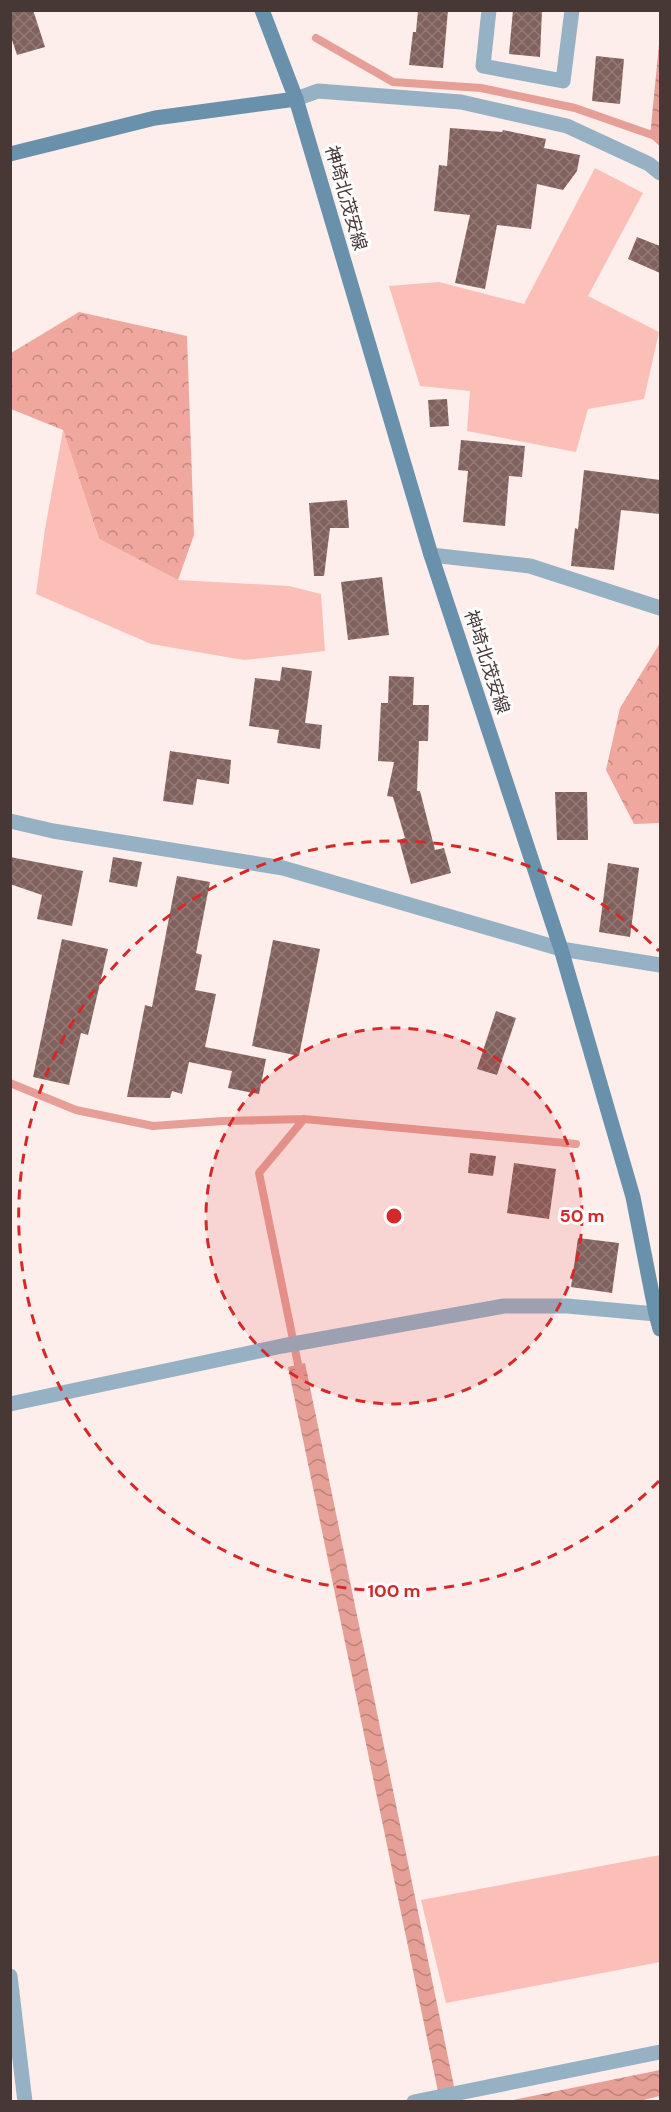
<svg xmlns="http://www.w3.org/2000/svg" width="671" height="2112" font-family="'DM Sans','Noto Sans JP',sans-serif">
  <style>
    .grass { fill: #fbbfb8 }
    .forest { fill: url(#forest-crowns) }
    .water { fill: url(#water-waves) }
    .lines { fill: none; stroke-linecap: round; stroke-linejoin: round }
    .stream { stroke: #e69f96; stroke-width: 8 }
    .building { fill: url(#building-cross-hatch) }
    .street { stroke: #96b1c3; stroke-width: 15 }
    .secondary { stroke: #6991ab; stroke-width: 15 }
    .ring { fill: none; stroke: #d62828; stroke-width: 3; stroke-dasharray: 10 8 }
    .labels { text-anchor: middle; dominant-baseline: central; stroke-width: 6; stroke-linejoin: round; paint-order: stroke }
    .street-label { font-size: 18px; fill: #473836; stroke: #fefefe }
    .centre { fill: #d62828; stroke: #fefefe; stroke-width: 3 }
    .ring-label { font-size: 18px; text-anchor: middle; font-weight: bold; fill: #d62828; stroke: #fefefe; stroke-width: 6; stroke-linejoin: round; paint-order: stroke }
  </style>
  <defs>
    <pattern id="forest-crowns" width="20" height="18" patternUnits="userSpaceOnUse" patternTransform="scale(1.5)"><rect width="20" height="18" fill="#efa79e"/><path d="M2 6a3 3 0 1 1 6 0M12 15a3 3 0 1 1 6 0" fill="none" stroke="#c38982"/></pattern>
    <pattern id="water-waves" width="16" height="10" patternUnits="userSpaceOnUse" patternTransform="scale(1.5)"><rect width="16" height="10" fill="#e69f96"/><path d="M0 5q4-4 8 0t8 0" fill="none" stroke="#bc837b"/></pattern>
    <pattern id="building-cross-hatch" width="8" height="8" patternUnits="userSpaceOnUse" patternTransform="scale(1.5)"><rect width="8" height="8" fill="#81615d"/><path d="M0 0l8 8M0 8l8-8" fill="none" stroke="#937a76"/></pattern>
  </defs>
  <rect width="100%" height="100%" fill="#fdedeb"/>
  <!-- grass -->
  <path class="grass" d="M 595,168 L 643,193 L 588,296 L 659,332 L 644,399 L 588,409 L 576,452 L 467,431 L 470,391 L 420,386 L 389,286 L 439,282 L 524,304 Z
    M 63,430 L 99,539 L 178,580 L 289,586 L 321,594 L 325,651 L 244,660 L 151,644 L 36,594 L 45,529 Z
    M 660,1855 L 660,1962 L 446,2003 L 421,1900 Z"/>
  <!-- forest -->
  <path class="forest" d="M 79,312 L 187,336 L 194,535 L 178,580 L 99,539 L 63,430 L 11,409 L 11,353 Z
    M 660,643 L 660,823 L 634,824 L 606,770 L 620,708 Z"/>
  <!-- water -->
  <path class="water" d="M 660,34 L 660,146 L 650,137 Z
    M 305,1363 L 457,2101 L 440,2101 L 288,1367 Z
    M 660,2070 L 660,2096 L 635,2102 L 508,2101 Z"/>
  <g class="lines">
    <!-- stream -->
    <path class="stream" d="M 316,38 L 393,82 L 481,88 L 575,108 L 655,136 L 660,141
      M 10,1083 L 76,1110 L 153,1126 L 223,1121 L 304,1119 L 576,1144
      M 300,1374 L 259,1173 L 304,1119"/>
  </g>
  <!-- building -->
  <path class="building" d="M 10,10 L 33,10 L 45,47 L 17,55 L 10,34 Z
    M 418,10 L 448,10 L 443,68 L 409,65 L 413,32 L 416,32 Z
    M 513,10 L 542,10 L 540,57 L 509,54 Z
    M 596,56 L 624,59 L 620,104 L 592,101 Z
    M 450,128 L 502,132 L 503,130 L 546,139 L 544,148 L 580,155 L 577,171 L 563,190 L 537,184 L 531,229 L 497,225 L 485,289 L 455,283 L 470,215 L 434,211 L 439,165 L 447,166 Z
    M 637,237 L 660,246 L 660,273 L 628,259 Z
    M 447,399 L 449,426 L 430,427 L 428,400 Z
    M 461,440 L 525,446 L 522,477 L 509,476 L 505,526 L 463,522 L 468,471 L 458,470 Z
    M 584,470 L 660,480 L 660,514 L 621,510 L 614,570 L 571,566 L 575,528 L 578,529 Z
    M 347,500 L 349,528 L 330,528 L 324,576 L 314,576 L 309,503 Z
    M 382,577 L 389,635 L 348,640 L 341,582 Z
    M 282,667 L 312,671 L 305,723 L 322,725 L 320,749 L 277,743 L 279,730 L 249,726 L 255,678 L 280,681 Z
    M 389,676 L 414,677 L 413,705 L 429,705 L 428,741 L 419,741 L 417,791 L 420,791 L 435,850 L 444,848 L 451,873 L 411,884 L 399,840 L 405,838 L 393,797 L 387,796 L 394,762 L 378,761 L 381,703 L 388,703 Z
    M 170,751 L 231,760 L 229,784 L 197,779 L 193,805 L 163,801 Z
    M 555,792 L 587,792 L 588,840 L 557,840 Z
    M 10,857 L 83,871 L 72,926 L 37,919 L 42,895 L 10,884 Z
    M 113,857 L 142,862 L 137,887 L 109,882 Z
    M 608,863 L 639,868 L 630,937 L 599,932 Z
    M 177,876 L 210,882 L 196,953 L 202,955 L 195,990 L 216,994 L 205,1047 L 266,1059 L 259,1094 L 228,1088 L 232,1071 L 189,1062 L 182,1094 L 172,1091 L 170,1098 L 127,1097 L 145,1005 L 152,1007 Z
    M 62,939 L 108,949 L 88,1035 L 81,1033 L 69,1085 L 33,1077 Z
    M 273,940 L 320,949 L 299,1056 L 252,1046 Z
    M 496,1011 L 516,1018 L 497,1075 L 477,1069 Z
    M 470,1153 L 496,1156 L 493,1176 L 468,1173 Z
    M 514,1163 L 556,1169 L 549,1219 L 507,1213 Z
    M 578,1238 L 619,1243 L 612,1293 L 571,1287 Z"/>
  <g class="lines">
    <!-- street -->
    <path class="street" d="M 489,10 L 483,66 L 563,81 L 572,10
      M 296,99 L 318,91 L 461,102 L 567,126 L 649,164 L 660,173
      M 431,555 L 530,566 L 660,608
      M 10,821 L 53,831 L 283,868 L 561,949 L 660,965
      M 10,1404 L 282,1346 L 504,1306 L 567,1306 L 656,1314
      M 10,1976 L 25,2102
      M 414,2102 L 660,2052"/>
    <!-- secondary -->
    <path class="secondary" d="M 262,10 L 296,99 L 431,555 L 561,949 L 633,1197 L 656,1314 L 660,1329
      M 10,154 L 155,118 L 296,99"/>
  </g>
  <!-- distance rings -->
  <circle cx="394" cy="1216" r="188" fill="#d62828" fill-opacity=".12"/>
  <g class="ring">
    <circle cx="394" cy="1216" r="188"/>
    <path d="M659 1481A375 375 0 1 1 659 951"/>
  </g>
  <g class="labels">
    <!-- street labels -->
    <g class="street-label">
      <text transform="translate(346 198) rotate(74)">神埼北茂安線</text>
      <text transform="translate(487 662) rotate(72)">神埼北茂安線</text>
    </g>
  </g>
  <circle cx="394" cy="1216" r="9" class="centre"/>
  <g class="ring-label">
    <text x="582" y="1222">50 m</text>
    <text x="394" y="1597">100 m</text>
  </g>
  <!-- border -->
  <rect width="671" height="2112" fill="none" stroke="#473836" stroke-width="24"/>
</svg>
